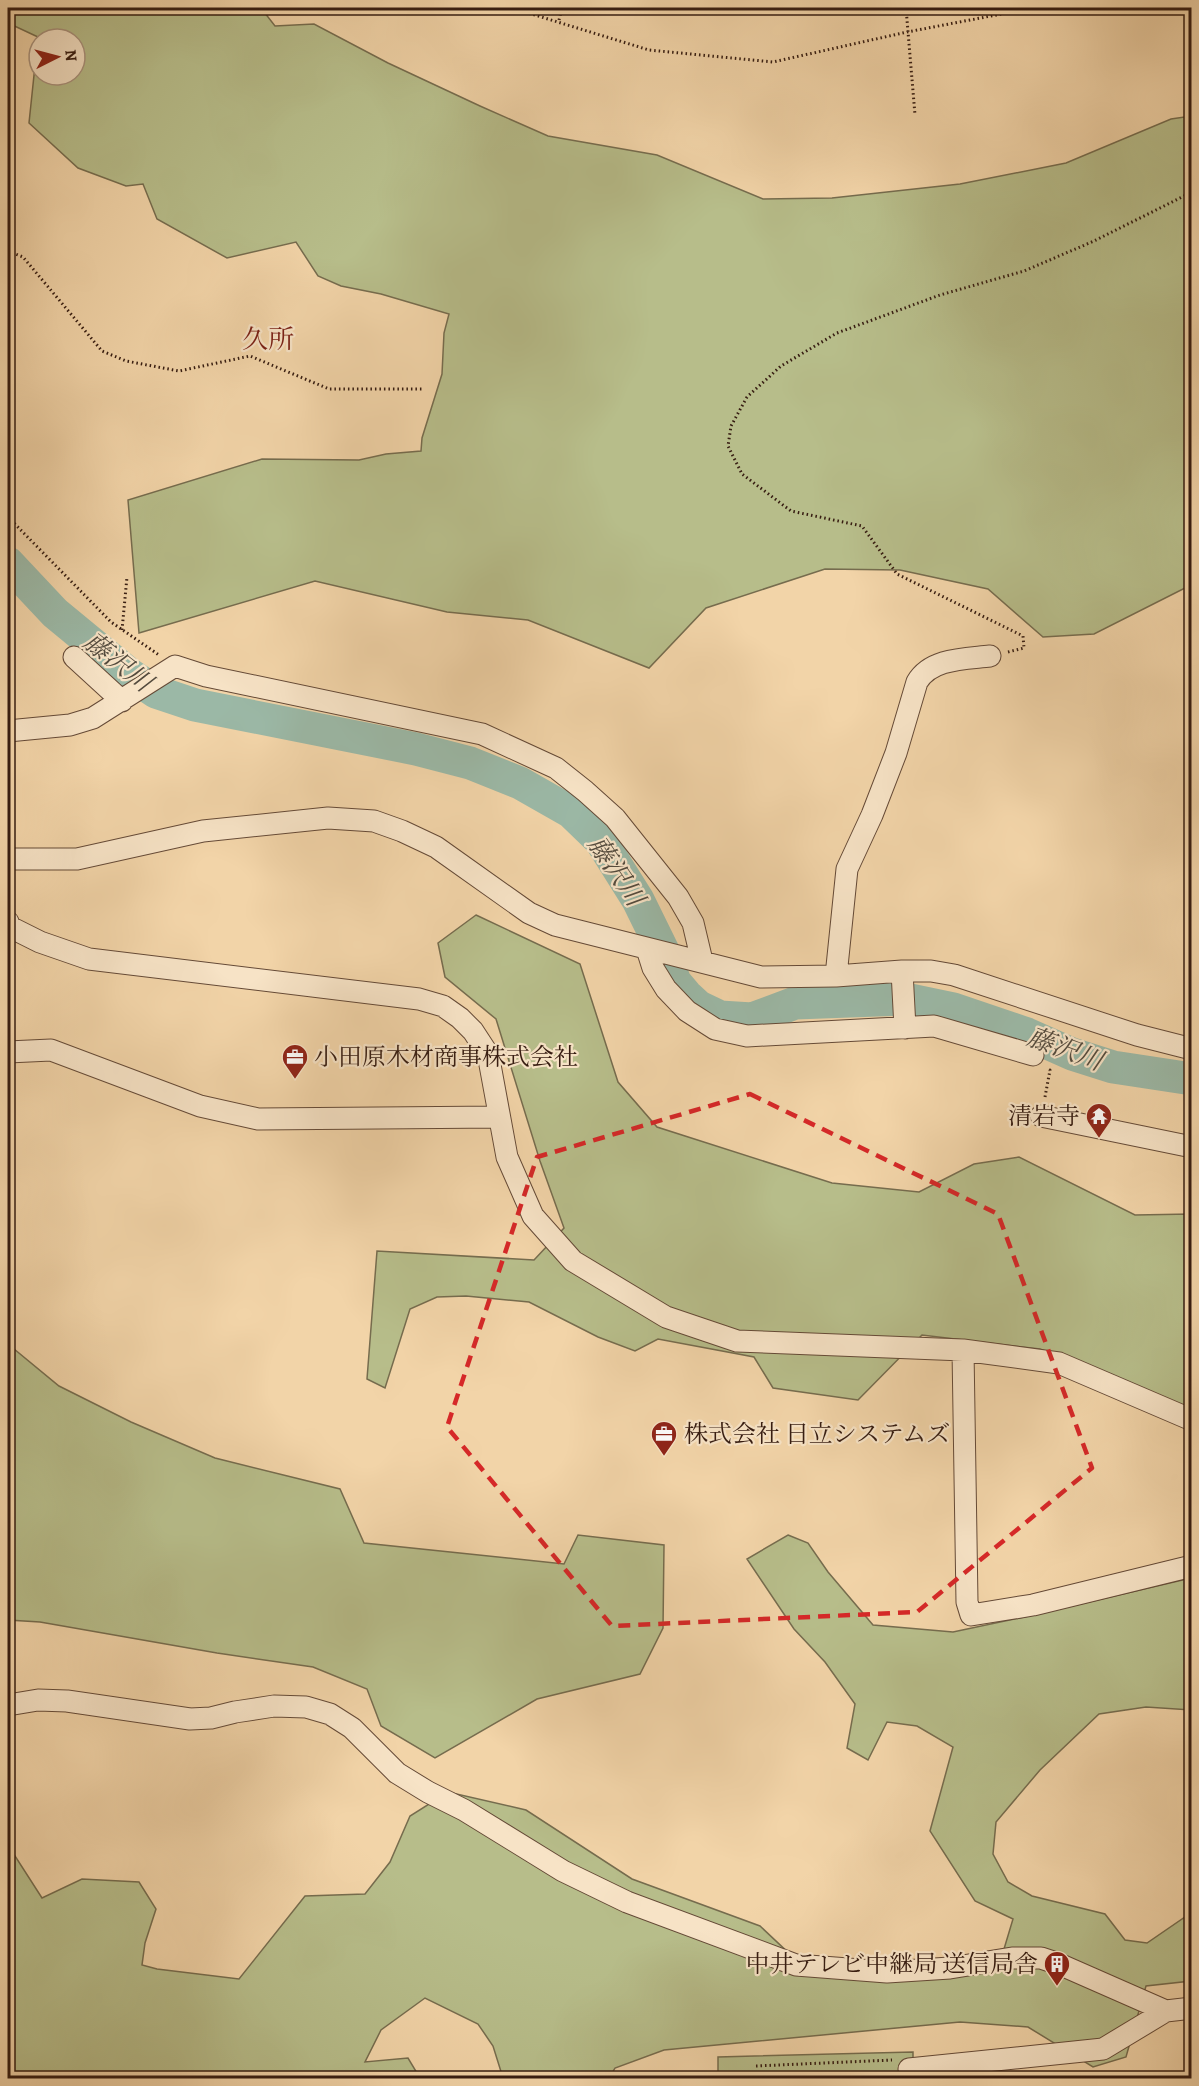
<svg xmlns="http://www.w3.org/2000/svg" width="1199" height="2086" font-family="Alegreya,'Noto Serif JP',serif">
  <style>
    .green { fill: #b7bd8a; stroke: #766c4e; stroke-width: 1.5; fill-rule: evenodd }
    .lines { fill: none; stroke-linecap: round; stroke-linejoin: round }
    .river { stroke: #9bb8a6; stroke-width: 33 }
    .minor-casing { stroke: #654a37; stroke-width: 23 }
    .path { stroke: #361c11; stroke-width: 3; stroke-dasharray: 1.5 3; stroke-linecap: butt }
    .minor { stroke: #f7e3c6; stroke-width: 21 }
    .marked { fill: none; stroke: #d62828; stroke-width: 4.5; stroke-dasharray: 12 8; stroke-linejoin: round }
    .labels { text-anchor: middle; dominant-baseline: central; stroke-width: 4.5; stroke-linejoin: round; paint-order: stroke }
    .poi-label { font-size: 24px; fill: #361c11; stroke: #f7e3c6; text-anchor: start }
    .neighbourhood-label { font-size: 26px; fill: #7a1f14; stroke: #f7e3c6 }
    .water-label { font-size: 26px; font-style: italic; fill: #544b3e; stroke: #f7e3c6 }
  </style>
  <rect width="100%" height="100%" fill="#f2d4a8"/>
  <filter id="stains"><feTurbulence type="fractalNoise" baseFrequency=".00333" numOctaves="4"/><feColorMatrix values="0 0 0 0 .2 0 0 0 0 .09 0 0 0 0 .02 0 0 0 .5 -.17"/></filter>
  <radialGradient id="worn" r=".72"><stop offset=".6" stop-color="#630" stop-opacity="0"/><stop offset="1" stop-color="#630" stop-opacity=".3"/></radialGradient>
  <!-- green -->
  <path class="green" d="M 8,8 L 261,8 L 275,26 L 314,24 L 388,63 L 480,106 L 548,136 L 657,155 L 763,199 L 832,198 L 960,184 L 1066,163 L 1171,119 L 1191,116 L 1191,585 L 1094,634 L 1043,637 L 988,589 L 900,570 L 825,569 L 706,608 L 649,668 L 528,620 L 447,612 L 315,581 L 139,633 L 128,500 L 262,459 L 359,460 L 386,454 L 421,451 L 422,438 L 442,374 L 444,333 L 449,314 L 381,294 L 341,286 L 318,276 L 296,242 L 227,258 L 157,219 L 143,184 L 126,186 L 78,168 L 29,123 L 38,37 L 8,23 ZM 39,39 L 75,39 L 75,75 L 39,75 Z
    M 476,915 L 580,964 L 618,1082 L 657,1127 L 832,1183 L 919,1192 L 974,1164 L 1019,1157 L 1135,1215 L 1191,1214 L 1191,1409 L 1040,1349 L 922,1335 L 858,1400 L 773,1388 L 754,1357 L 658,1339 L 635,1351 L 598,1337 L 529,1302 L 466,1296 L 437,1297 L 410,1309 L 385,1388 L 367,1379 L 377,1251 L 534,1260 L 564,1228 L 540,1161 L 496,1019 L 445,977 L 438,943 Z
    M 8,1344 L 59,1386 L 131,1422 L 215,1458 L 340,1489 L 364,1543 L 564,1564 L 578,1535 L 664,1545 L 663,1628 L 640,1674 L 537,1699 L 435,1758 L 381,1726 L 367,1689 L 313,1667 L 217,1653 L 40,1622 L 8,1620 Z
    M 788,1535 L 808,1543 L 828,1572 L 873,1625 L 953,1632 L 1029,1616 L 1191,1578 L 1191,1710 L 1146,1707 L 1099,1714 L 1040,1770 L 996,1822 L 993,1854 L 1008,1882 L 1032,1896 L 1105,1914 L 1125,1940 L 1147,1943 L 1185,1917 L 1191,1917 L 1191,1981 L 1146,1986 L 1126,2057 L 1093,2067 L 1028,2027 L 960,2022 L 664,2050 L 615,2068 L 609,2078 L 503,2078 L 493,2046 L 478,2024 L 425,1998 L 381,2030 L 365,2062 L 408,2058 L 420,2078 L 8,2078 L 8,1845 L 42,1898 L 82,1879 L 139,1882 L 156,1909 L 145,1943 L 142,1965 L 157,1969 L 239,1979 L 305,1896 L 365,1894 L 390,1862 L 410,1816 L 448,1792 L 526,1810 L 632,1879 L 760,1926 L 810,1973 L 850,1976 L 1004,1949 L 1013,1919 L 975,1901 L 930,1831 L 953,1747 L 917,1726 L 887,1722 L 868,1760 L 847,1748 L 855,1704 L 825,1662 L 794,1629 L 747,1559 Z
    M 913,2052 L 913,2078 L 718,2078 L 718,2057 Z"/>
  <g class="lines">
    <!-- river -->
    <path class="river" d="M 8,563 L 55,613 L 129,674 L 156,692 L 195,705 L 416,749 L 470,763 L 520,783 L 571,812 L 601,841 L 638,900 L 666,957 L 675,982 L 686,995 L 699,1007 L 720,1017 L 752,1019 L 795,1003 L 905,999 L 953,1009 L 1027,1034 L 1072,1054 L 1113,1067 L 1192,1079"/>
    <!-- minor casing -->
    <g class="minor-casing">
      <path id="minor" d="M 74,657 L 122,701
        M 8,731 L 70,725 L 93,718 L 175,666 L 206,676 L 482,734 L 556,768 L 585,791 L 615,818 L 678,897 L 693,923 L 702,961
        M 8,859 L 77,859 L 203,831 L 328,818 L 374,821 L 402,831 L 436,847 L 529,913 L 555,925 L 761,977 L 836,976 L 902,971 L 931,971 L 954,975 L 1137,1035 L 1192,1049
        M 8,922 L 10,927 L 40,942 L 89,959 L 419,999 L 443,1006 L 460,1018 L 473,1031 L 488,1054 L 507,1157 L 533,1216 L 573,1261 L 666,1317 L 737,1341 L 963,1350 L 1059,1363 L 1192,1420
        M 647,949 L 653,968 L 666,989 L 687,1011 L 715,1029 L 747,1036 L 934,1026 L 1033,1055
        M 902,971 L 905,1028
        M 836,976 L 847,869 L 872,815 L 896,753 L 917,682 C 931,658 965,659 990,656
        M 8,1052 L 51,1050 L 200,1106 L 258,1119 L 499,1117
        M 1041,1116 L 1192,1147
        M 963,1350 L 967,1602 L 971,1615 L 1033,1605 L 1192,1566
        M 8,1705 L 38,1700 L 67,1701 L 190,1719 L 211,1718 L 235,1712 L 274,1706 L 306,1707 L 330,1714 L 352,1728 L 397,1773 L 428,1792 L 464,1810 L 563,1871 L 627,1902 L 796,1965 L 887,1972 L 950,1968 L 1012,1958 L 1041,1958 L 1059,1964 L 1166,2011
        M 909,2069 L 1103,2049 L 1166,2011 L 1192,2008"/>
    </g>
    <!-- path -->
    <path class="path" d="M 512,8 L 649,50 L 773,62 L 907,32 L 1033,8
      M 906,8 L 915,115
      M 559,20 L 562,8
      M 8,251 L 23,257 L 102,351 L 126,361 L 179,371 L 250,356 L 329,389 L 423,389
      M 8,517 L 111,622 L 159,655
      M 122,630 L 127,577
      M 1008,652 L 1024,648 L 1023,636 L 897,574 L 862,526 L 791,511 L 742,474 L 728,446 L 731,426 L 747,397 L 781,366 L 837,333 L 940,295 L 1024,271 L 1094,241 L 1192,192
      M 1045,1097 L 1050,1070 L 1048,1069
      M 756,2066 L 892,2060"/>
    <!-- minor -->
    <use href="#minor" class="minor"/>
  </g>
  <!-- marked area -->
  <path class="marked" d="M 750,1094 L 998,1214 L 1092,1468 L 917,1612 L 612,1626 L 447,1427 L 537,1157 Z"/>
  <!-- icons -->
  <defs>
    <g id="office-pin" transform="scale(1.35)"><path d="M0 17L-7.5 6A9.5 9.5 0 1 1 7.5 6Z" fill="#8f2418" stroke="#f7e3c6"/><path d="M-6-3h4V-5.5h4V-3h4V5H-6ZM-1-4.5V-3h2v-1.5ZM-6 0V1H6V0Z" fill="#fff"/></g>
    <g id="temple-pin" transform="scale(1.35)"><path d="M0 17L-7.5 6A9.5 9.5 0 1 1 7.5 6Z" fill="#8f2418" stroke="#f7e3c6"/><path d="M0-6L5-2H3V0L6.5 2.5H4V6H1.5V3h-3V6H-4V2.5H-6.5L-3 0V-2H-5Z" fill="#fff"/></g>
    <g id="building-pin" transform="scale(1.35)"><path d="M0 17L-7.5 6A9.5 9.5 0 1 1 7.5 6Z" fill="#8f2418" stroke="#f7e3c6"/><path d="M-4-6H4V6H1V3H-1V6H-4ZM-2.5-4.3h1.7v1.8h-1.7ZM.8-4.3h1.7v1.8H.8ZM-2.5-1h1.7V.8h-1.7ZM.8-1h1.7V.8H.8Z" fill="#fff"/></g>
  </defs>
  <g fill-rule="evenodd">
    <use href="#office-pin" x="295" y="1057"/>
    <use href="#temple-pin" x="1099" y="1116"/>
    <use href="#office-pin" x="664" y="1434"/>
    <use href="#building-pin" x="1057" y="1964"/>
  </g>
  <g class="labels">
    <!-- poi labels -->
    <g class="poi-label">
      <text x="314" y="1057">小田原木材商事株式会社</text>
      <text x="1080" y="1116" text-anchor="end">清岩寺</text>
      <text x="684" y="1434">株式会社 日立システムズ</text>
      <text x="1038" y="1964" text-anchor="end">中井テレビ中継局 送信局舎</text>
    </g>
    <!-- neighbourhood labels -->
    <g class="neighbourhood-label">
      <text x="268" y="339">久所</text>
    </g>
    <!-- water labels -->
    <g class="water-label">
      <text transform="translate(118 662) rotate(38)">藤沢川</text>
      <text transform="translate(616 871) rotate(56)">藤沢川</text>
      <text transform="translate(1065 1049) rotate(20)">藤沢川</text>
    </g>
  </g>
  <!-- margin -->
  <rect width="1199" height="2086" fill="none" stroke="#f2d4a8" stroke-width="30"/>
  <rect x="9" y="9" width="1181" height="2068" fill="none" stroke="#361c11" stroke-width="3"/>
  <rect x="15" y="15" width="1169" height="2056" fill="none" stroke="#361c11" stroke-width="1.5"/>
  <!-- north arrow -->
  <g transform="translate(57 57) rotate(84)"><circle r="28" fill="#f7e3c6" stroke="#aa937e" stroke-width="1.5"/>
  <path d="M0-4.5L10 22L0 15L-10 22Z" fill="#8f2418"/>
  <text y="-9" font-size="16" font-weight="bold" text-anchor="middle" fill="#361c11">N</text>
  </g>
  <rect width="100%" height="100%" filter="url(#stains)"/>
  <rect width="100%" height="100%" fill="url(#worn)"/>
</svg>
